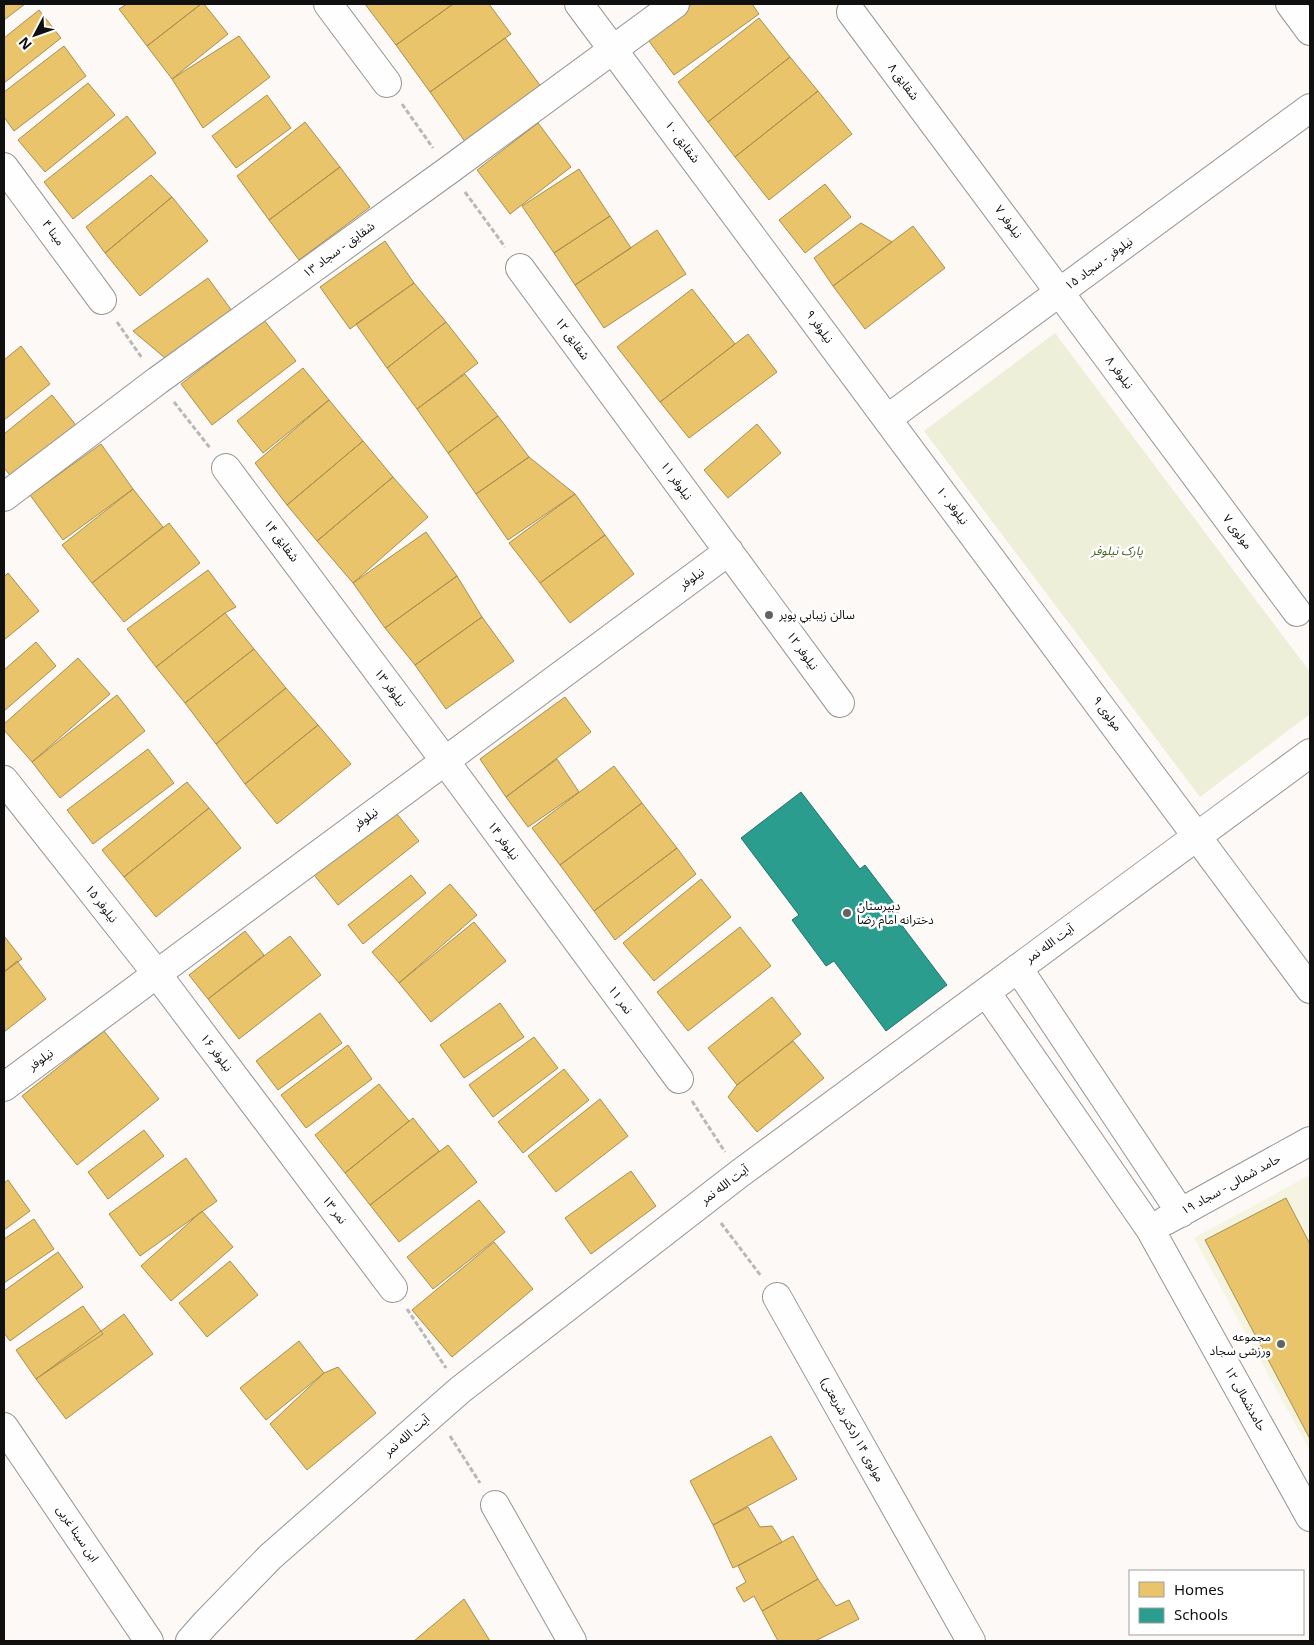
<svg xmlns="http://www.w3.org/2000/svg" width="1314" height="1645" font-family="Georgia,'Noto Sans Arabic',serif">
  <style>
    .green { fill: #edefd8 }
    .pitch { fill: #f4f4e1 }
    .homes { fill: #e9c46a; stroke: #a88e4f }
    .schools { fill: #2a9d8f; stroke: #227369 }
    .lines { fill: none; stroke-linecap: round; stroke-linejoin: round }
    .street-casing { stroke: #969594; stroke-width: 30 }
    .path { stroke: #b9b8b8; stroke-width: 3; stroke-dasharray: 5 2.5; stroke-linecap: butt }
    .street { stroke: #fffefe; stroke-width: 28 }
    .poi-dot { fill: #636260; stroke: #fff; stroke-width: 2 }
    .labels { text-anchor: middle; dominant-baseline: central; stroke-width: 5; stroke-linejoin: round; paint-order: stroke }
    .street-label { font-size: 12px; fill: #101010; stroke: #fff }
    .park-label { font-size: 12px; font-style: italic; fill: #466524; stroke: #fff }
    .poi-label { font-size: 12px; fill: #101010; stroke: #fff; text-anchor: start }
  </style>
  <rect width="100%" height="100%" fill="#fcf9f6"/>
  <!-- green -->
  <path class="green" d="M 1055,333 L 1310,672 L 1310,714 L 1200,797 L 924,431 Z"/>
  <!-- pitch -->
  <path class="pitch" d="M 1310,1175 L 1310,1451 L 1194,1238 Z"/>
  <!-- homes -->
  <path class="homes" d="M 4,4 L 25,4 L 4,20 Z
    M 127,4 L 201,4 L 147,46 L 119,9 Z
    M 201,4 L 204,4 L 228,34 L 172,79 L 147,46 Z
    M 365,4 L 453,4 L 396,45 Z
    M 453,4 L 489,4 L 511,34 L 430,92 L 396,45 Z
    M 691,4 L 752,4 L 759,14 L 674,75 L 646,37 Z
    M 39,10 L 61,38 L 4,83 L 4,38 Z
    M 759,18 L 790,57 L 708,122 L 678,82 Z
    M 239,36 L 270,77 L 203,128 L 172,79 Z
    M 505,38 L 542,88 L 466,143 L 430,92 Z
    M 64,46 L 86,76 L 14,131 L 4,117 L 4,92 Z
    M 790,57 L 818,91 L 735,157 L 708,122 Z
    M 88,83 L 115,115 L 45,172 L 18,140 Z
    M 818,91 L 852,134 L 769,200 L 735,157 Z
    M 267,95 L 291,128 L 236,168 L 212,136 Z
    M 127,116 L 156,153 L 73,219 L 44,182 Z
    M 305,122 L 340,167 L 269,220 L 237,176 Z
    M 538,123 L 571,167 L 510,214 L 477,170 Z
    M 340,167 L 370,207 L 299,260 L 269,220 Z
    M 579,169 L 610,216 L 554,253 L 522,206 Z
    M 151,175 L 172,197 L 105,253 L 86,227 Z
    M 825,184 L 851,217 L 805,253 L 779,220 Z
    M 172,197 L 208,241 L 140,296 L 105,253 Z
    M 610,216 L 631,248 L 575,285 L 554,253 Z
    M 861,223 L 892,242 L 833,286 L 814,258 Z
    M 913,226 L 945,268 L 865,329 L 833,286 Z
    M 657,230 L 686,274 L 604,328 L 575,285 Z
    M 385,241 L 414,283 L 350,329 L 320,287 Z
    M 208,278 L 232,311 L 165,358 L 133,331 Z
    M 414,283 L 446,322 L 387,368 L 356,324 Z
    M 692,289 L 735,344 L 660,402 L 617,347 Z
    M 264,320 L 296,361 L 212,425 L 181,384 Z
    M 446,322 L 478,363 L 417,409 L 387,368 Z
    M 748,334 L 777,372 L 689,438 L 660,402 Z
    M 21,346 L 50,384 L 4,420 L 4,360 Z
    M 303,368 L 329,400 L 263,453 L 237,421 Z
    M 465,374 L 498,416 L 448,453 L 417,409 Z
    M 52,395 L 79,429 L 15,481 L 4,468 L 4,434 Z
    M 329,400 L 363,441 L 287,505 L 255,463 Z
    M 498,416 L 529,457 L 476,494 L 448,453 Z
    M 757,424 L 781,453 L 728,498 L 704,470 Z
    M 363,441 L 393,477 L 317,541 L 287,505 Z
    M 101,444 L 133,489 L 63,540 L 30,495 Z
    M 529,457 L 575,494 L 508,540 L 476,494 Z
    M 393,477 L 428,517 L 353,583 L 317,541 Z
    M 133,489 L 163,527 L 92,583 L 62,545 Z
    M 575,494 L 605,535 L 540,583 L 509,543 Z
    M 169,523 L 200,563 L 124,622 L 92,583 Z
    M 426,532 L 457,576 L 385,628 L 353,583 Z
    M 605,535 L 634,574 L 570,623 L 540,583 Z
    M 208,570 L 236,607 L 225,613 L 156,667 L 127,629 Z
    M 8,573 L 39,611 L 4,640 L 4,577 Z
    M 457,576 L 482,617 L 415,665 L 385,628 Z
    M 225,613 L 254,649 L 185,703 L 156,667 Z
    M 482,617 L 514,661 L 446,709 L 415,665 Z
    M 36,642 L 56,666 L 4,711 L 4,670 Z
    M 254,649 L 286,688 L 216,744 L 185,703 Z
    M 78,658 L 110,694 L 32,762 L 4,730 L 4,724 Z
    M 286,688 L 318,725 L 245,784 L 216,744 Z
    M 117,695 L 145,731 L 60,798 L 32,762 Z
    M 565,697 L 591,732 L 506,797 L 480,759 Z
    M 318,725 L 351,764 L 277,824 L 245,784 Z
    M 148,749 L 174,783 L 93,844 L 67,810 Z
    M 557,759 L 579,792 L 528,827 L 506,797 Z
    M 614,766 L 642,803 L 560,865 L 532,828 Z
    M 187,782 L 209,808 L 124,877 L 102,850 Z
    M 642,803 L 677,848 L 594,911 L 560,865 Z
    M 209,808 L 241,848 L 156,917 L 124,877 Z
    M 392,808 L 419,841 L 338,905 L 311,871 Z
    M 677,848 L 696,874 L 615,940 L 594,911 Z
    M 411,875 L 426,893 L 363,944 L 348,925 Z
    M 701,879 L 731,917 L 654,981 L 623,943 Z
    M 450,884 L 477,915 L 399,983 L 372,952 Z
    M 474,922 L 506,961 L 431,1022 L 399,983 Z
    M 740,927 L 771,966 L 688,1031 L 657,992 Z
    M 245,931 L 264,955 L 208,999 L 189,975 Z
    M 4,936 L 22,959 L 4,972 Z
    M 290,936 L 321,975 L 239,1039 L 208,999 Z
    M 17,961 L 46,999 L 4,1032 L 4,972 Z
    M 772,997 L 801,1034 L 737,1085 L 708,1048 Z
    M 500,1003 L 524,1037 L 464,1078 L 440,1045 Z
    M 320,1013 L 342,1043 L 278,1090 L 256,1061 Z
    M 104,1031 L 159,1099 L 77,1165 L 22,1096 Z
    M 534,1037 L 558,1068 L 493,1117 L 469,1085 Z
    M 793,1041 L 824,1078 L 757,1132 L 728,1097 L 737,1085 Z
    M 348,1045 L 372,1079 L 306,1128 L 281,1095 Z
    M 564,1069 L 589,1100 L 523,1153 L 498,1122 Z
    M 379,1084 L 409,1121 L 345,1173 L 315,1135 Z
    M 600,1099 L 628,1136 L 556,1192 L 528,1156 Z
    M 413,1118 L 439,1151 L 370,1205 L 345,1173 Z
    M 144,1130 L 164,1156 L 108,1199 L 88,1172 Z
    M 448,1145 L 477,1182 L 399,1242 L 370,1205 Z
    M 186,1158 L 217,1201 L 140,1256 L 109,1214 Z
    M 631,1171 L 656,1206 L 591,1254 L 565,1218 Z
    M 8,1180 L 30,1211 L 4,1230 L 4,1183 Z
    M 1286,1198 L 1310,1244 L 1310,1439 L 1205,1240 Z
    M 479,1200 L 505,1232 L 433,1289 L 407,1257 Z
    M 202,1211 L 233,1247 L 171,1301 L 141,1266 Z
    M 34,1219 L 54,1249 L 4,1283 L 4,1239 Z
    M 494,1242 L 533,1289 L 452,1357 L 412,1310 Z
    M 58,1252 L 83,1287 L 10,1341 L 4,1333 L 4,1291 Z
    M 230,1261 L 258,1295 L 207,1337 L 179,1303 Z
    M 83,1306 L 103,1334 L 36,1379 L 16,1350 Z
    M 124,1314 L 153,1354 L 66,1419 L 36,1379 Z
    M 299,1341 L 324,1373 L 266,1420 L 240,1388 Z
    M 338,1367 L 376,1413 L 307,1470 L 270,1424 L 324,1373 Z
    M 771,1436 L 797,1479 L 713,1525 L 690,1481 Z
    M 748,1507 L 760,1527 L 772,1526 L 782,1542 L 733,1568 L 713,1525 Z
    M 793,1536 L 818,1579 L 762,1611 L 754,1596 L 744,1602 L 736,1588 L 746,1582 L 738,1566 Z
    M 818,1579 L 836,1606 L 849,1600 L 859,1619 L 815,1641 L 778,1641 L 762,1611 Z
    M 464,1599 L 490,1641 L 414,1641 Z"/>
  <!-- schools -->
  <path class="schools" d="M 801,792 L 860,869 L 865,865 L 900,911 L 894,915 L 947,985 L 886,1031 L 834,961 L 826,966 L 792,920 L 799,915 L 741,838 Z"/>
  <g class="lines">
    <!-- street casing -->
    <g class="street-casing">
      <path id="street" d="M 328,4 L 387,83
        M 579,4 L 1310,989
        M 1290,4 L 1310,31
        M 851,12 L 1297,612
        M 4,167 L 102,300
        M 520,268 L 840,703
        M 887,419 L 1310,108
        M 226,468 L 445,761 L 679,1079
        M 4,497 L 157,381 L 449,170 L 675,4
        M 4,780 L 157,974 L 393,1288
        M 1018,968 L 1181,1213
        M 986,992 L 1150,1229 L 1310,1517
        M 4,1087 L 729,551
        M 1165,1221 L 1310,1141
        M 777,1297 L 971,1641
        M 4,1427 L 149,1641
        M 495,1505 L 572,1641
        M 190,1641 L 205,1624 L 270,1557 L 460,1390 L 739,1174 L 1310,753"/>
    </g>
    <!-- path -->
    <path class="path" d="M 402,104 L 433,148
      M 465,192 L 505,247
      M 117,322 L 142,358
      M 174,402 L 210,448
      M 692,1101 L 725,1152
      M 721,1223 L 761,1276
      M 407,1309 L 446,1368
      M 450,1436 L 480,1483"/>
    <!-- street -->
    <use href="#street" class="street"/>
  </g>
  <!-- markers -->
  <g class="poi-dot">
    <circle cx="769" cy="615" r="5"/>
    <circle cx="847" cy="913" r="5"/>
    <circle cx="1281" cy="1344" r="5"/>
  </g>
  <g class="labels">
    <!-- street labels -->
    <g class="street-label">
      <text transform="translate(903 82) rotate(53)">شقایق ۸</text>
      <text transform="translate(682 142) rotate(53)">شقایق ۱۰</text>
      <text transform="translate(1008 222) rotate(54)">نیلوفر ۷</text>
      <text transform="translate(53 233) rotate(54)">مینا ۴</text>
      <text transform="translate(339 250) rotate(-36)">شقایق - سجاد ۱۳</text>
      <text transform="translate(1099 264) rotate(-36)">نیلوفر - سجاد ۱۵</text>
      <text transform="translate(819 327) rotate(54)">نیلوفر ۹</text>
      <text transform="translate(572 339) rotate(54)">شقایق ۱۲</text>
      <text transform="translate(1119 373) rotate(53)">نیلوفر ۸</text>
      <text transform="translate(676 481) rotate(54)">نیلوفر ۱۱</text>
      <text transform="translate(952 506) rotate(53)">نیلوفر ۱۰</text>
      <text transform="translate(1237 532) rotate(53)">مولوی ۷</text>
      <text transform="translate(281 541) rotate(53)">شقایق ۱۴</text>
      <text transform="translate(692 579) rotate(-36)">نیلوفر</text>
      <text transform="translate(802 651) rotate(54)">نیلوفر ۱۲</text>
      <text transform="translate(390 688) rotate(53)">نیلوفر ۱۳</text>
      <text transform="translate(1107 714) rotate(53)">مولوی ۹</text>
      <text transform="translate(366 819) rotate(-37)">نیلوفر</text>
      <text transform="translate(503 841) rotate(54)">نیلوفر ۱۴</text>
      <text transform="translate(101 904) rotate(52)">نیلوفر ۱۵</text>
      <text transform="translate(1050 944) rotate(-36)">آیت الله نمر</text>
      <text transform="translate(620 1000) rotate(54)">نمر ۱۱</text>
      <text transform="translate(216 1053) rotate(53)">نیلوفر ۱۶</text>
      <text transform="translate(41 1060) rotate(-36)">نیلوفر</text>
      <text transform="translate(725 1185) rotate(-37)">آیت الله نمر</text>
      <text transform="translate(1231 1185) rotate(-29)">حامد شمالی - سجاد ۱۹</text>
      <text transform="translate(334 1210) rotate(53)">نمر ۱۳</text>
      <text transform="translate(1245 1399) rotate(61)">حامدشمالی ۱۲</text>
      <text transform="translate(852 1430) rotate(61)">مولوی ۱۴ (دکتر شریعتی)</text>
      <text transform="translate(407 1436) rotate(-41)">آیت الله نمر</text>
      <text transform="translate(77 1534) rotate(56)">ابن سینا غربی</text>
    </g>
    <!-- park labels -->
    <g class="park-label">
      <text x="1117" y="551">پارک نیلوفر</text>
    </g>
    <!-- poi labels -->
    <g class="poi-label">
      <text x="779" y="615">سالن زيبابي پوپر</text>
      <text x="857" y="906">دبیرستان<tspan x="857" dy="14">دخترانه امام رضا</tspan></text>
      <text x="1271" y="1337" text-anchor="end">مجموعه<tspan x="1271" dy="14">ورزشی سجاد</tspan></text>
    </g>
  </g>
  <!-- border -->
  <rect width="1314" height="1645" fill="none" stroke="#101010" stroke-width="10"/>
  <!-- legend -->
  <rect x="1129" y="1570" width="175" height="65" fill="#ffffff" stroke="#9f9f9f"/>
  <rect x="1139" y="1582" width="25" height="15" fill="#e9c46a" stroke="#9f9f9f"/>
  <text x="1174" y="1595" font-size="15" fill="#101010">Homes</text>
  <rect x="1139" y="1608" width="25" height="15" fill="#2a9d8f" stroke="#9f9f9f"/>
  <text x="1174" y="1620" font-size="15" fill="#101010">Schools</text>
  <!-- north arrow -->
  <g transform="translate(35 35) rotate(229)" stroke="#ffffff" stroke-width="4" paint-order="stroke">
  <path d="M0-4L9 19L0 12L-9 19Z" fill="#101010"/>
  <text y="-8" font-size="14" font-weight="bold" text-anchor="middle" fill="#101010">N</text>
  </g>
</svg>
